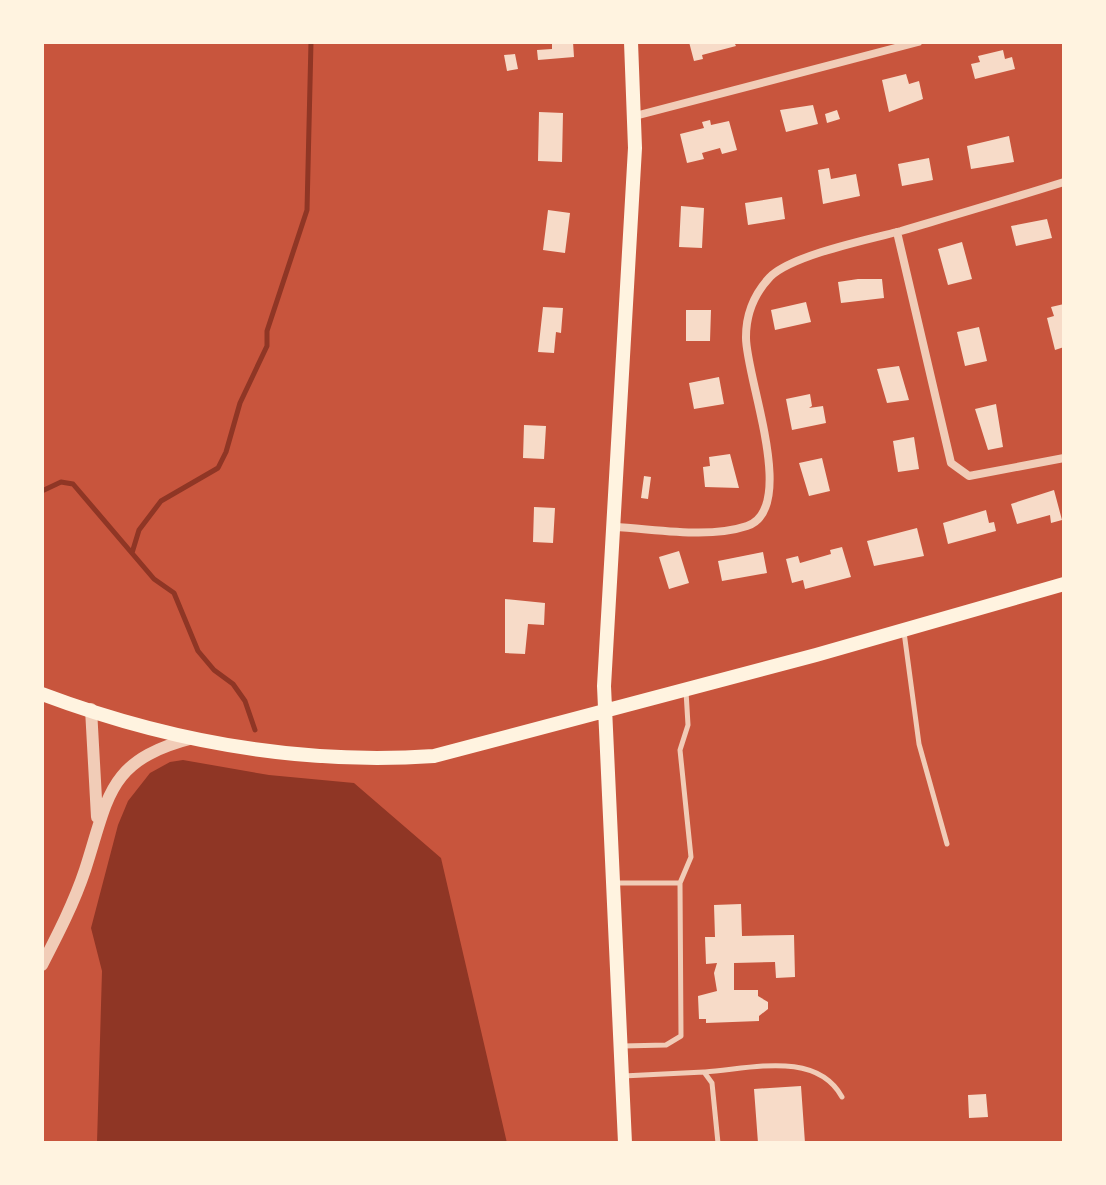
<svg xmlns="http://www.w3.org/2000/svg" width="1106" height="1185" font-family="'Fira Sans Condensed',sans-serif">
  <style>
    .water { fill: #8f3625 }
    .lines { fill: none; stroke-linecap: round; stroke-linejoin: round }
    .stream { stroke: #8f3625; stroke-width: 5 }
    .building { fill: #f7dbc8 }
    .service { stroke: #f1ccb7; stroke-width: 5 }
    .minor { stroke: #f1ccb7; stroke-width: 8 }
    .tertiary { stroke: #f1ccb7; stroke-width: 12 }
    .secondary { stroke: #fff3e0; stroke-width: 14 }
  </style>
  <rect width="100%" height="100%" fill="#c8553d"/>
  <!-- water -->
  <path class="water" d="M 183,760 L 269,775 L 354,783 L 441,858 L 507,1143 L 97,1143 L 102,971 L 91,928 L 118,825 L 128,801 L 150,773 L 170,762 Z"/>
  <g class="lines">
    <!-- stream -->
    <path class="stream" d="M 42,491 L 61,482 L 73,484 L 154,579 L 174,593 L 198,651 L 214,670 L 233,684 L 245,701 L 255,730
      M 132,553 L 139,530 L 161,501 L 218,468 L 226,452 L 240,403 L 267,346 L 267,331 L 307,210 L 311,42"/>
  </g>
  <!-- building -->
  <path class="building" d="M 552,42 L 573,42 L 574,57 L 538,60 L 537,50 L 552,49 Z
    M 689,42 L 734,42 L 736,46 L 702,55 L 703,59 L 694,61 Z
    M 1003,50 L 1005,59 L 1012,57 L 1015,69 L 975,79 L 971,64 L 980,62 L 978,56 Z
    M 515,54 L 518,69 L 507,71 L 504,55 Z
    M 906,74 L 909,84 L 919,81 L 923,99 L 889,112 L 882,80 Z
    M 813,105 L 818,124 L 786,132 L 780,110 Z
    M 837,110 L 840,119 L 827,123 L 825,114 Z
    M 539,112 L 563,113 L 562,162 L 538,161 Z
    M 710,120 L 711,125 L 729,121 L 737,150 L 722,154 L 720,148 L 702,153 L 704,159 L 687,163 L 680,134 L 704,128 L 702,122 Z
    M 1009,136 L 1014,162 L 971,169 L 967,146 Z
    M 929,158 L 933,180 L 902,186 L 898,164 Z
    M 829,168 L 831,179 L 856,174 L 860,196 L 823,204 L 818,170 Z
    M 782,197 L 785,219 L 748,225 L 745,203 Z
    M 681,206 L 704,208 L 702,248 L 679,247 Z
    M 548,210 L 570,213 L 565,253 L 543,250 Z
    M 1047,219 L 1052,238 L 1016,246 L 1011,226 Z
    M 962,242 L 972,279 L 948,285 L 938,249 Z
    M 858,279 L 882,279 L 884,298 L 841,303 L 838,282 Z
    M 806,302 L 811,322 L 775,330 L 771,310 Z
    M 1064,304 L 1064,347 L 1055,350 L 1047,318 L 1054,316 L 1051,307 Z
    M 543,307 L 563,308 L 561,333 L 556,332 L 554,353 L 538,352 Z
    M 686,310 L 711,310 L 710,341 L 686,341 Z
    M 979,327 L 987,361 L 965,366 L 957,332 Z
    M 899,366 L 909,400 L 887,403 L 877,369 Z
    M 719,377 L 724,404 L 694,409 L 689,383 Z
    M 810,394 L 812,406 L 809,408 L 823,406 L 826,423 L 792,430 L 786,399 Z
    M 996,404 L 1003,447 L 988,450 L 975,409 Z
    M 524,425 L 546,426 L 544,459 L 523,458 Z
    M 914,437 L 919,469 L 898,472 L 893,441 Z
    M 730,454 L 739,488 L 705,487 L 703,467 L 710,466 L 709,457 Z
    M 822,458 L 830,491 L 809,496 L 799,463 Z
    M 644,476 L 651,477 L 648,499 L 641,498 Z
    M 1054,490 L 1062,520 L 1051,523 L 1050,515 L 1017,524 L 1011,504 Z
    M 534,507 L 555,508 L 553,543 L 533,542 Z
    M 986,510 L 989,523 L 994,522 L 996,531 L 948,544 L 943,523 Z
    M 917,528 L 924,556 L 874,566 L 867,541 Z
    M 842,547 L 851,577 L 805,589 L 803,580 L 792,583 L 786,559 L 798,556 L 800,563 L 831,554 L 830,550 Z
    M 679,551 L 689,583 L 669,589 L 659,557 Z
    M 763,552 L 767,573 L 722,581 L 718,561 Z
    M 505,599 L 545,603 L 544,625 L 528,624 L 525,654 L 505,653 Z
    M 741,904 L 742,936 L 794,935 L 795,977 L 776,978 L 775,962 L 734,963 L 734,990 L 758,990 L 758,996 L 768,1002 L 768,1009 L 759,1016 L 759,1021 L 706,1023 L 706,1019 L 699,1019 L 698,996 L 717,991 L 714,973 L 717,963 L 706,964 L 705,937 L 715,937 L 714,905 Z
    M 801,1086 L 805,1143 L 758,1143 L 754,1089 Z
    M 986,1094 L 988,1117 L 969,1118 L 968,1095 Z"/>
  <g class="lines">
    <!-- service -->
    <path class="service" d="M 904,632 L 919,744 L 947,844
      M 613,883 L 680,883
      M 623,1046 L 666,1045 L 681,1036 L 680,883 L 691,857 L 680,750 L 688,725 L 686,691
      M 705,1072 C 750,1069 816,1050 842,1097
      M 623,1076 L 704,1072 L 712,1083 L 718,1143"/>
    <!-- minor -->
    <path class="minor" d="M 635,116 L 918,42
      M 897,232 L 951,463 L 969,476 L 1064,458
      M 614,527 C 656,529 708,539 747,526 C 799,509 745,375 746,337 C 746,314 754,294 770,277 C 792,255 870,239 901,231 C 955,215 1010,199 1064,182"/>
    <!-- tertiary -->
    <path class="tertiary" d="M 91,709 L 97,817
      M 42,965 C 58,934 74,903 85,870 C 109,796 107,760 193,738"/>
    <!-- secondary -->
    <path class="secondary" d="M 42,694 C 167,741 301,765 434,756 L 816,655 L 1064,584
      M 625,1143 L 604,686 L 635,148 L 631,42"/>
  </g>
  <!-- border -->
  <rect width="1106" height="1185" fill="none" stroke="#fff3e0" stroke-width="88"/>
</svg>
